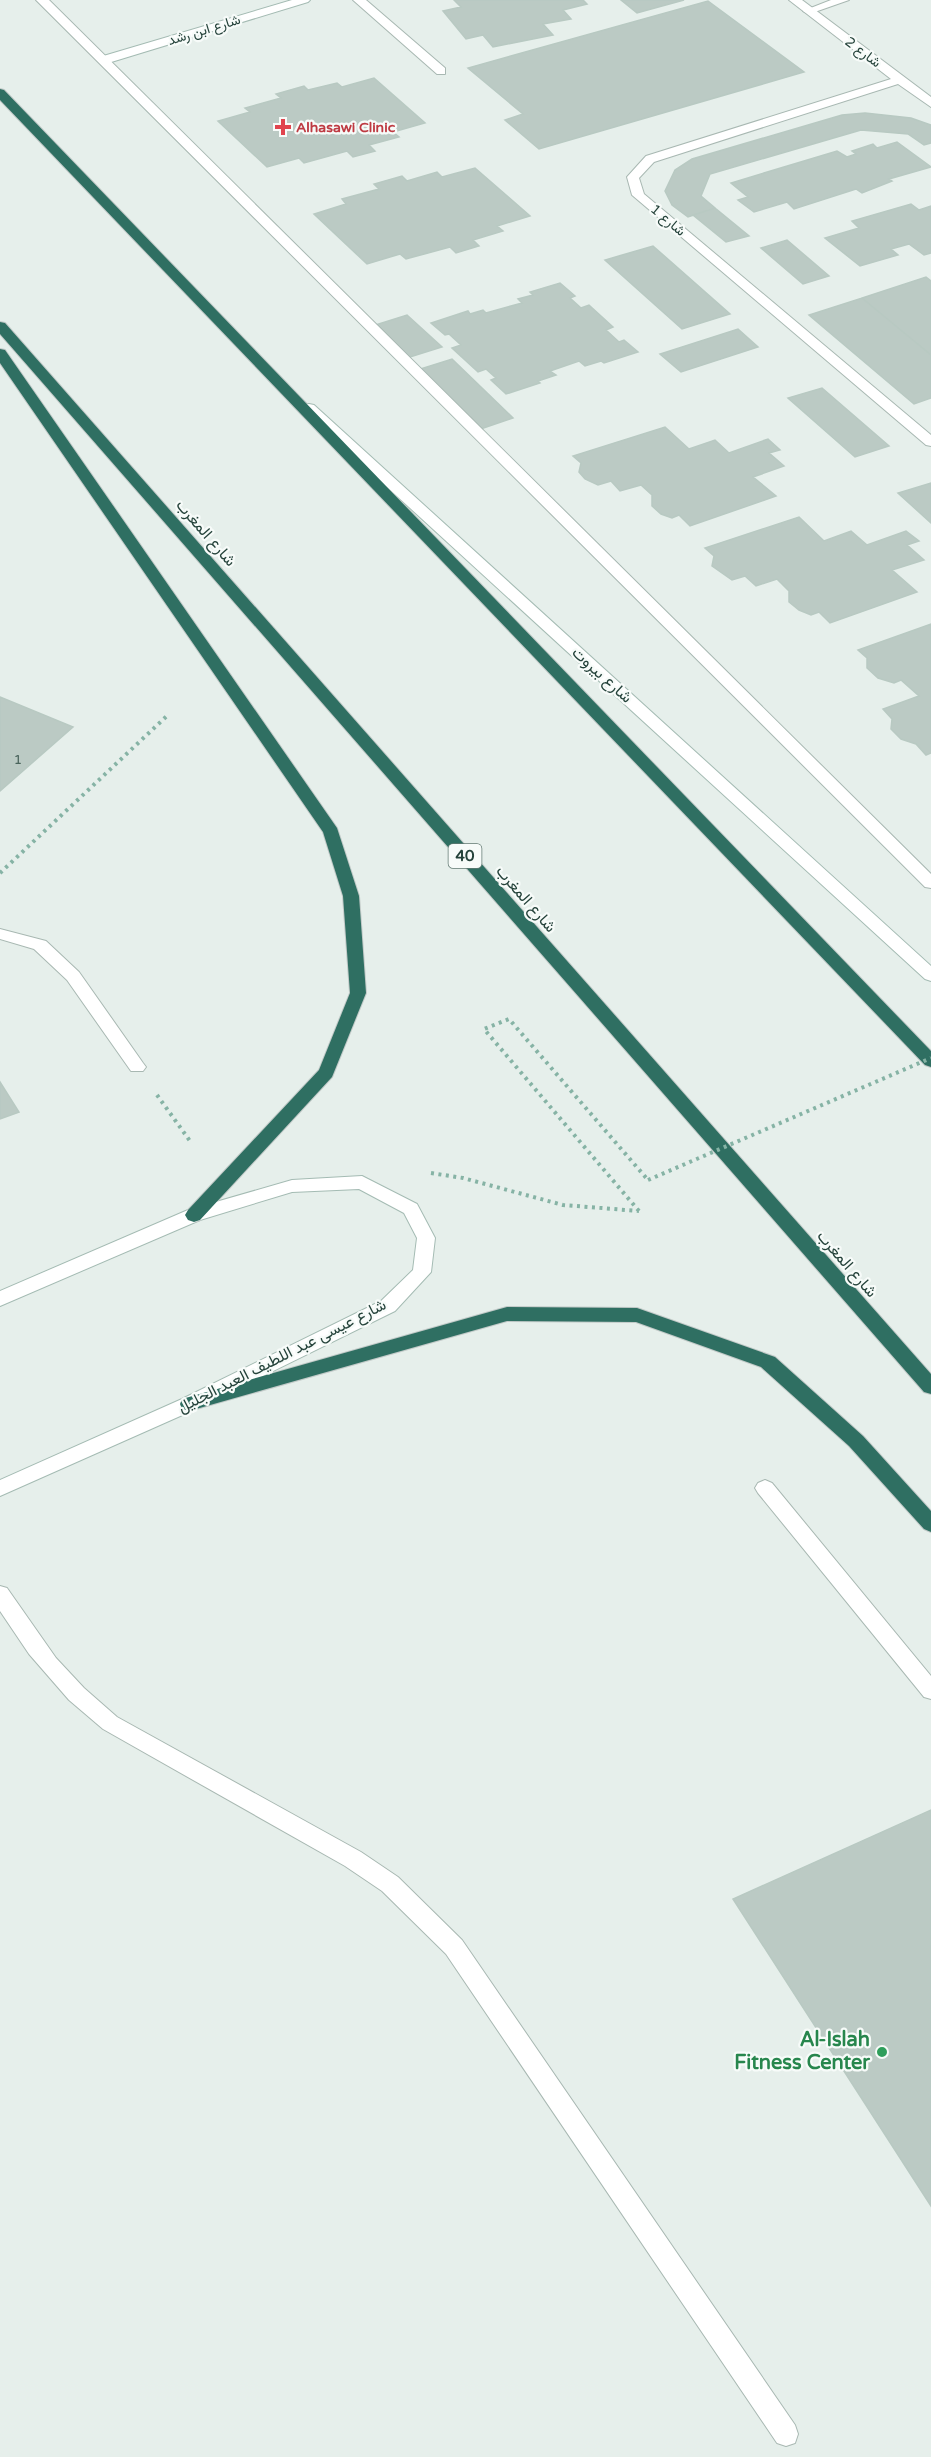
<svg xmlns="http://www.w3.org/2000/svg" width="931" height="2457" font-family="'Varela Round',Vazirmatn,sans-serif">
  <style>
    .building { fill: #bbcac4; stroke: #b8c9c2; stroke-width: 1.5 }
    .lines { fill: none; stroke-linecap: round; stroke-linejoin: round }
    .lane-casing { stroke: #a8b8b2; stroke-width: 2 }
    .street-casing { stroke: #a8b8b2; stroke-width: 2 }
    .secondary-casing { stroke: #a4bbb3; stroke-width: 2 }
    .highway-casing { stroke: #c2cac8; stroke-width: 2 }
    .path { stroke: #86b3a5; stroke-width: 4; stroke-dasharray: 3 4.5; stroke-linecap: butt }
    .lane { fill: #fff; fill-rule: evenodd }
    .street { fill: #fff; fill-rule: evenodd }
    .secondary { fill: #fff; fill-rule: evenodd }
    .highway { fill: #2f6f62; fill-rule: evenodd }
    .path-bridge { stroke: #86b3a5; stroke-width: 4; stroke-dasharray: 3 4.5; stroke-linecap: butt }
    .health-dot { fill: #e0444e; stroke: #f7fbf9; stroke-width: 2 }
    .leisure-dot { fill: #2e9e5b; stroke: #f7fbf9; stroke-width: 2 }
    .labels { text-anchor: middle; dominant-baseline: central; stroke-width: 4.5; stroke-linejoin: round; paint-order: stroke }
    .far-street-label { font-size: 14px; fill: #24423a; stroke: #f7fbf9 }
    .far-health-label { font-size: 14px; font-weight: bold; fill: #be3a42; stroke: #f7fbf9; text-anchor: start }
    .number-label { font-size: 14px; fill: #4a645c }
    .shield { fill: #f7fbf9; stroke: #637a73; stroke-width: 1.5 }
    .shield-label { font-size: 15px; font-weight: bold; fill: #24423a }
    .street-label { font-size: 16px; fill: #24423a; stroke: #f7fbf9 }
    .near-leisure-label { font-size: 20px; font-weight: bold; fill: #27864d; stroke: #f7fbf9; text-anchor: end }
  </style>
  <rect width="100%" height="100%" fill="#e6efeb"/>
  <!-- building -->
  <path class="building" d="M 454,0 L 583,0 L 587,4 L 563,10 L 571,19 L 543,24 L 553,35 L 493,47 L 483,35 L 466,39 L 443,11 L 461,7 Z
    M 621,0 L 684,0 L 637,13 Z
    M 708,1 L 804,72 L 539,149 L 505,120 L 523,114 L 468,68 Z
    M 374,78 L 425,123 L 393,132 L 399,137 L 369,145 L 375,151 L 353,157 L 347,151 L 304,163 L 299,158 L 267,167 L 218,121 L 250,112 L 245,108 L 281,98 L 276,94 L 304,86 L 308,90 L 337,83 L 342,87 Z
    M 865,113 L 911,118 L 931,125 L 931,143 L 924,145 L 908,134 L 861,130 L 710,174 L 701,196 L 715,208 L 688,217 L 672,205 L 665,191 L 675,170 L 692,159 L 842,115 Z
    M 897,142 L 931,167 L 889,179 L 892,181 L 862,193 L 856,189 L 794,209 L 787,202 L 754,212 L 738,200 L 748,197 L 731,183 L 837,151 L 847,157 L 856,154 L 852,151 L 873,144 L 877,148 Z
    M 475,168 L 530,216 L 497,226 L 503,231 L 473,240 L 479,246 L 456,253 L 450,247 L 406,259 L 400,254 L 367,264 L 314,214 L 346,204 L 342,199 L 379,189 L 374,184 L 402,176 L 407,181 L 437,172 L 442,177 Z
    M 911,204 L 919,210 L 931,206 L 931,253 L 924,255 L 909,244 L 891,249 L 898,255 L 860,266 L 825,238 L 859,228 L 852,221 Z
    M 715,208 L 749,236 L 726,242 L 693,215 Z
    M 787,240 L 829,276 L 803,284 L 761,248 Z
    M 653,246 L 730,314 L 682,329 L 605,260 Z
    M 926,277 L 931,281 L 931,355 L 862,298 Z
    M 560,283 L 575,296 L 570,298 L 581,308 L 589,305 L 613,327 L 606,330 L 619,342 L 624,340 L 638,352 L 604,363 L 601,361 L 585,366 L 579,361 L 550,371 L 556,375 L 538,381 L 540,383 L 506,394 L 491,380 L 496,378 L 486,369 L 478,372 L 452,348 L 461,345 L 449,334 L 445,335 L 431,323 L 468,311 L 470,314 L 483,310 L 486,313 L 522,303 L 518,299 L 533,295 L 530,292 Z
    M 862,298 L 931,355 L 931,398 L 914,404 L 809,315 Z
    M 407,315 L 442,347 L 407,358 L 372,326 Z
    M 738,329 L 758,347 L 681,372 L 660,354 Z
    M 452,359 L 513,418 L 478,430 L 417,370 Z
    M 822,388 L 889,446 L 855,457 L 788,398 Z
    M 665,427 L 689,449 L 715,440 L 729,453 L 768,439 L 780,450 L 769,453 L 784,466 L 753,477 L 776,496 L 690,526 L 679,515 L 672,518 L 661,514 L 652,506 L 652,495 L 641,485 L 620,491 L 611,481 L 598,485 L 585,479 L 579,472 L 581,463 L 573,456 Z
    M 931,483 L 931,523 L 898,493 Z
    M 799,517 L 824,541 L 851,531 L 867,545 L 906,531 L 919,541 L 907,545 L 924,560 L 892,570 L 917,592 L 830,623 L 819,612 L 811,615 L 799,610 L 789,602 L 789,591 L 777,579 L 756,586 L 745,576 L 732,580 L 712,566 L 714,556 L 705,548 Z
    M 931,624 L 931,753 L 926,755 L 916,744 L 901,739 L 891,729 L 892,719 L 883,709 L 919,696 L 901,680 L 894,683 L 878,678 L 867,668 L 867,658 L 858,650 Z
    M 0,697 L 73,727 L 0,791 Z
    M 0,1082 L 19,1112 L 0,1119 Z
    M 931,1810 L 931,2206 L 733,1899 Z"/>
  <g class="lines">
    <!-- lane casing -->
    <g class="lane-casing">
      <path id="lane" d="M 36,0 L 49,0 L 931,874 L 931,888 L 925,887 Z
        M 353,0 L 366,0 L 445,68 L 445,74 L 437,74 Z
        M 831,0 L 849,0 L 809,14 L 803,11 Z
        M 0,929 L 46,941 L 79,972 L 143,1063 L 146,1067 L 143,1071 L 131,1071 L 67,980 L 34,949 L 0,939 Z
        M 765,1480 L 772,1483 L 931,1676 L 931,1699 L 924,1697 L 758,1493 L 755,1488 L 758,1483 Z
        M 0,1586 L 7,1588 L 56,1658 L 84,1688 L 117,1717 L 361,1852 L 398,1877 L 462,1940 L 795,2425 L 798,2434 L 795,2443 L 786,2446 L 777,2443 L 446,1954 L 382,1891 L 345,1866 L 103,1729 L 69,1700 L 29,1654 L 0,1611 Z"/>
    </g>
    <!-- street casing -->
    <g class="street-casing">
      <path id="street" d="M 789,0 L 802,0 L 931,97 L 931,107 L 898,84 L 654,162 L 639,178 L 644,194 L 931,435 L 931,446 L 926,445 L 632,195 L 627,177 L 646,156 L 891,79 Z"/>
    </g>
    <!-- secondary casing -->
    <g class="secondary-casing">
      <path id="secondary" d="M 292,0 L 310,0 L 308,2 L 108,63 L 104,64 L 98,60 L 100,57 Z
        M 309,404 L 314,405 L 931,966 L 931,981 L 925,979 L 304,411 L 302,408 L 304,405 Z
        M 362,1176 L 417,1204 L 435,1238 L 431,1272 L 395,1311 L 196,1409 L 0,1496 L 0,1480 L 182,1399 L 381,1301 L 413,1270 L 417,1238 L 404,1213 L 359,1189 L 292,1192 L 200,1220 L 0,1306 L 0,1291 L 188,1210 L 292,1180 Z"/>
    </g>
    <!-- highway casing -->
    <g class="highway-casing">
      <path id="highway" d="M 0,89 L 4,90 L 931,1051 L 931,1067 L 925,1065 L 0,100 Z
        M 0,322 L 5,323 L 931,1374 L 931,1394 L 924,1392 L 0,334 Z
        M 0,349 L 5,350 L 337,828 L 359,896 L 366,993 L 332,1077 L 200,1220 L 194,1222 L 188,1220 L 185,1215 L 188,1210 L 319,1070 L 350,993 L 343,896 L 323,832 L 0,363 Z
        M 507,1307 L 637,1308 L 775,1357 L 863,1436 L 931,1511 L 931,1532 L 924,1529 L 849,1446 L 761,1367 L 636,1322 L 507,1321 L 189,1411 L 182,1409 L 180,1404 L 182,1399 L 189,1397 Z"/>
    </g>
    <!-- path -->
    <path class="path" d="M 0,873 L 169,714
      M 157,1095 L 190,1141
      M 431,1173 L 463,1178 L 563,1205 L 639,1211
      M 639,1211 L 484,1029 L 509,1019 L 648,1180"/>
    <!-- lane -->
    <use href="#lane" class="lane"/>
    <!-- street -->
    <use href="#street" class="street"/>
    <!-- secondary -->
    <use href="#secondary" class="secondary"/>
    <!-- highway -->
    <use href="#highway" class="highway"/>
    <!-- path-bridge -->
    <path class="path-bridge" d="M 648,1180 L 931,1058"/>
  </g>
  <!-- markers -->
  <path class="health-dot" d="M280 118h6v6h6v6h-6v6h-6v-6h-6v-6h6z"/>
  <circle class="leisure-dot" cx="882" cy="2052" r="6"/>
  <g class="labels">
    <!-- far-street labels -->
    <g class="far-street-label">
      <text transform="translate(204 30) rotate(-17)">شارع ابن رشد</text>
      <text transform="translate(863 52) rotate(37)">شارع 2</text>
      <text transform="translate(668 220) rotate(40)">شارع 1</text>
    </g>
    <!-- far-health labels -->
    <g class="far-health-label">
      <text x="296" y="127">Alhasawi Clinic</text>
    </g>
    <!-- number labels -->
    <g class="number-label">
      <text x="18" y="759">1</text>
    </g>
    <!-- shield labels -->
    <rect class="shield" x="448.5" y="844" width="33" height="24" rx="4.5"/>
    <g class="shield-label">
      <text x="465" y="856">40</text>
    </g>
    <!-- street labels -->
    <g class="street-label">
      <text transform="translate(206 533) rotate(49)">شارع المغرب</text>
      <text transform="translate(602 675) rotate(42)">شارع بيروت</text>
      <text transform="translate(526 899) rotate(49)">شارع المغرب</text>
      <text transform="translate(847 1264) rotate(49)">شارع المغرب</text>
      <text transform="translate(282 1356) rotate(-27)">شارع عيسى عبد اللطيف العبد الجليل</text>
    </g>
    <!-- near-leisure labels -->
    <g class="near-leisure-label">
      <text x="870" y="2040">Al-Islah<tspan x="870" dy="23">Fitness Center</tspan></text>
    </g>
  </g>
</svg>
